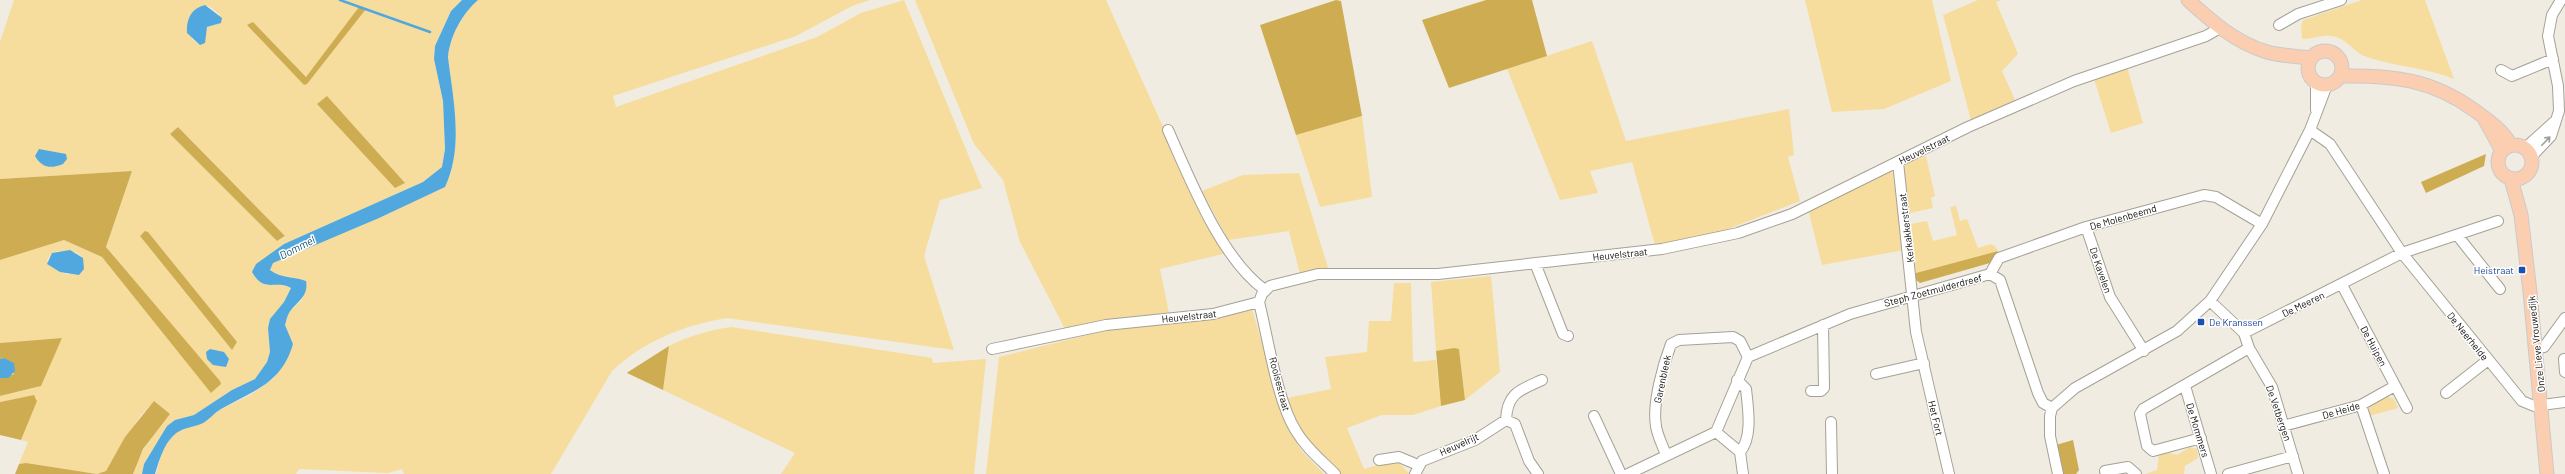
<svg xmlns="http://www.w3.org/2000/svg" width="2565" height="474" font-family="Barlow,sans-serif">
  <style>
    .green { fill: #f6dd9d; fill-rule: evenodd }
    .forest { fill: #cead52 }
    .water { fill: #50a8df }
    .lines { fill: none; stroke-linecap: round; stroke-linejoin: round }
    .stream { stroke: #50a8df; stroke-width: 2.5 }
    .minor-casing { stroke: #a5a196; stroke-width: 12 }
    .major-casing { stroke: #cacac9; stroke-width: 15 }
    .minor { stroke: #fff; stroke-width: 10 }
    .major { stroke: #fbceb2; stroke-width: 13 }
    .oneway { stroke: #9f9f9d }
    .transit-dot { fill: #1a4fb4; stroke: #fff; stroke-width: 1.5 }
    .labels { text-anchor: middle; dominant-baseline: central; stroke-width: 3; stroke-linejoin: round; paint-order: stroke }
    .street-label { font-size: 10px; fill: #100e0b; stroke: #fff }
    .transit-label { font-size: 10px; fill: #164399; stroke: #fff; text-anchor: end }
    .water-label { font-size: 11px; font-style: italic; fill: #0d5277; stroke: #fff }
  </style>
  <rect width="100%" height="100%" fill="#f0ece1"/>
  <!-- green -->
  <path class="green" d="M 14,0 L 462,0 L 451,11 L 435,46 L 434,59 L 443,101 L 445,149 L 442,167 L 423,182 L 284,244 L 253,272 C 263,294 275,279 291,288 L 284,302 L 270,319 L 268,328 L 270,352 L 267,362 L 255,379 L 232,390 L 194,415 L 175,420 L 167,426 L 144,464 L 142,474 L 133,474 C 140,451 154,431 170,414 L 154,402 L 141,415 L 106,471 L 97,474 L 26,463 L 19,464 L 28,442 L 21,440 L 37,398 L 24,397 L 0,402 L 0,396 L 38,387 L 62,338 L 0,343 L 0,260 L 64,240 L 102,257 L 221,384 L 106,247 L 132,171 L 0,179 L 0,42 ZM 202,6 L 209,6 L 220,15 L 216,25 L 205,28 L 200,45 L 192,39 L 193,12 ZM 366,9 L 304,85 L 253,22 L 306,77 ZM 317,104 L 405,183 L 395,187 ZM 178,127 L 285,236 L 285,237 L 277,241 L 170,134 ZM 140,236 L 236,344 L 232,349 ZM 58,251 L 76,252 L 83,258 L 68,275 L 50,266 L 47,260 L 52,253 Z
    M 478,0 L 870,0 L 852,6 L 796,36 L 613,96 L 616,107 L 817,37 L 861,13 L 904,0 L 982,188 L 940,200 L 924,256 L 954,350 L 727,318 C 684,325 644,341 612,371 L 551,474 L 404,474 L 402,469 L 388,473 L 299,469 L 296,474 L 156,474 L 162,452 L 172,436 L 181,429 L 202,423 L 221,409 L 250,395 L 274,378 L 293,344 L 285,325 L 288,313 L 302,300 L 306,281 C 294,276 281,279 270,270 L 273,263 L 450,176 C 461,138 453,96 448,57 C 450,36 462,14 478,0 Z
    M 915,0 L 1106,0 L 1177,158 L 1227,253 L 1160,269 L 1169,313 L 1124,317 L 1065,329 L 1020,242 L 1003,180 L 974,144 Z
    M 1805,0 L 1932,0 L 1951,81 L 1884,109 L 1832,112 Z
    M 1978,0 L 2001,0 L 1996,2 L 2018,54 L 2002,71 L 2015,100 L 1971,120 L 1943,15 Z
    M 2362,0 L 2425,0 L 2454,79 C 2425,67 2396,67 2367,57 C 2354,53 2349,41 2336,37 C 2324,33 2314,39 2302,39 L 2301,27 L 2303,20 Z
    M 1592,41 L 1626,141 L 1789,109 L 1794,155 L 1788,157 L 1800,201 L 1710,236 L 1655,245 L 1632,162 L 1590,171 L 1598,193 L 1560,200 L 1507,69 Z
    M 2127,67 L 2143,123 L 2111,133 L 2094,79 Z
    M 1362,116 L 1372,197 L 1320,207 L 1296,135 Z
    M 1926,156 L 1935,196 L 1931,198 L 1933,208 L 1910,213 L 1904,170 L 1906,163 Z
    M 1892,169 L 1904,250 L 1822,265 L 1808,209 Z
    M 1299,173 L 1329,271 L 1300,274 L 1289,231 L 1228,240 L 1202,191 L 1243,175 Z
    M 1956,206 L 1960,221 L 1967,219 L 1978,248 L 1991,244 L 1995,246 L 1998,251 L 1916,273 L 1911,224 L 1927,221 L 1933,241 L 1957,235 L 1950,207 Z
    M 1491,276 L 1500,372 L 1465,400 L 1459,349 L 1436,351 L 1431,282 Z
    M 1394,283 L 1411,283 L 1413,362 L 1436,360 L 1441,406 L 1413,415 L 1382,415 L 1347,428 L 1364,469 L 1387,462 L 1397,461 L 1410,474 L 1338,474 C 1310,445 1300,437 1287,398 L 1331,389 L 1325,357 L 1367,352 L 1369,321 L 1391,321 Z
    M 1252,309 L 1287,427 L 1302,451 L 1324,474 L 986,474 L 999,357 L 1119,327 L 1209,318 Z
    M 731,327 L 932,358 L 933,363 L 986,359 L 974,474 L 781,474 L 795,453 L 663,390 L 669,346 C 688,336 710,330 731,327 Z
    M 2386,396 L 2394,399 L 2398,408 L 2369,416 L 2368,411 L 2372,403 Z
    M 2190,447 L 2197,449 L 2198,458 L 2185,466 L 2184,474 L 2145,474 L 2157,470 L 2159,454 L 2163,451 L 2177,455 Z"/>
  <!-- forest -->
  <path class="forest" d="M 1336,0 L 1341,1 L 1362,116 L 1296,135 L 1260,25 Z
    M 1486,0 L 1532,0 L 1547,56 L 1449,88 L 1422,20 Z
    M 359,7 L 366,9 L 307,84 L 304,85 L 247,25 L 253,22 L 306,77 Z
    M 327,96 L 405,183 L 395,188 L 317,104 Z
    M 178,127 L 285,236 L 277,241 L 170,134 Z
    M 2486,154 L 2484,166 L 2426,193 L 2421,182 Z
    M 132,171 L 106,247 L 220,381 L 221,384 L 211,393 L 102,257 L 64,240 L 0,260 L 0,179 Z
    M 145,231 L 148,232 L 237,342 L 232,350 L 140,236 Z
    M 1998,251 L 1990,263 L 1920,283 L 1916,280 L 1916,273 Z
    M 62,338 L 41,386 L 0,396 L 0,378 L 14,374 L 4,358 L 0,359 L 0,343 Z
    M 669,346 L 663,390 L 627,373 L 628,372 Z
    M 1454,348 L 1459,349 L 1465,400 L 1441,406 L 1436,351 Z
    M 34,395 L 37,401 L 21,440 L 0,435 L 0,402 Z
    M 154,401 L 170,414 L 143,449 L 133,474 L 15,474 L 19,464 L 26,463 L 97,474 L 106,471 L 125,437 Z
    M 2073,440 L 2079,470 L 2076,474 L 2063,474 L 2056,445 Z"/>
  <!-- water -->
  <path class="water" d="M 462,0 L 478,0 C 462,14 450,36 448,57 C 453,99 464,147 445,187 L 379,218 L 273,263 L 270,270 C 281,279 294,276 306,281 C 309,297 296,302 289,313 C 287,316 286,322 285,325 L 293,344 C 281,385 253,390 221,409 C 214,413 208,421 201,424 C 191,428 182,427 173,436 C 163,446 159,461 155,474 L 142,474 L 144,464 L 167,426 L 175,420 L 194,415 L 232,390 L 255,379 L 267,362 L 270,352 L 268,328 L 270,319 L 284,302 L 291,288 C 275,279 264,294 252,272 L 256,264 L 284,244 L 423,182 L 442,167 L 445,149 L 443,101 L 434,59 L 435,46 L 451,11 Z
    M 205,5 L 222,18 L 221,23 L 207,27 L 205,43 L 200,45 L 187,33 C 186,20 191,8 205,5 Z
    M 39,149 L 66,154 L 67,159 L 63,164 C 51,169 42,168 35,156 Z
    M 70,250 L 83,258 L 84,269 L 79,275 L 60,272 L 47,264 L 52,253 Z
    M 210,349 L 224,352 L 229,359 L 226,367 L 213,365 L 207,359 L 206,352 Z
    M 4,358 L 14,363 L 15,371 L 8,378 L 0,378 L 0,359 Z"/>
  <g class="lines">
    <!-- stream -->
    <path class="stream" d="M 340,0 L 430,32"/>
    <!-- minor casing -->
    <g class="minor-casing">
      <path id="minor" d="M 2279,25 L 2298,14 L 2341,0
        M 2501,70 L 2512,76 L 2553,59
        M 2316,110 L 2316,83
        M 1168,130 C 1190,179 1221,259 1265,290
        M 2310,130 L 2330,144 L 2402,253 L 2522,401 L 2534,406 L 2565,402
        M 2525,148 L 2554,122
        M 2531,157 L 2551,136 L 2559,111 L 2558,86 L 2548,36 L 2552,15 L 2561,0
        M 1898,162 L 1916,332 L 1949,474
        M 2086,227 L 2110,297 L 2144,351
        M 2457,235 L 2500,289
        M 1535,263 L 1563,334 L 1568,336
        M 1990,274 L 1999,258 L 2086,227 L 2204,195 L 2216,197 L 2262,224
        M 2342,285 L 2407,408
        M 2210,301 L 2244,333 L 2402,253 L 2498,221
        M 1259,302 L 1262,294 L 1270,286 L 1318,274 L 1438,274 L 1662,249 L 1738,233 L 1792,214 L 1968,127 L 2074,81 L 2206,36 L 2220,28
        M 1259,302 C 1268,338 1277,401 1296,431 C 1306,448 1321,460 1335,474
        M 2244,333 L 2249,348 L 2272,387 L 2298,474
        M 2537,348 L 2544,347 L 2565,318
        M 992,349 L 1106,325 L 1213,314 L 1259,302
        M 2564,359 L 2565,372
        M 1876,374 L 1924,363
        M 1737,380 L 1746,389 C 1748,408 1753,437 1740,452 L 1743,474
        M 2185,386 L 2211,474
        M 1811,391 L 1821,391 L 1824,388 L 1823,325
        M 2446,393 L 2488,360
        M 2361,405 L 2384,474
        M 1594,416 L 1621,474
        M 1506,420 C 1507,393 1520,390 1542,380
        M 1831,422 L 1832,474
        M 2283,426 L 2361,405 L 2395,386
        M 1716,432 L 1740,452
        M 2201,438 L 2153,451 L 2147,446 L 2140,414 L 2143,409 L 2249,348
        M 1666,455 C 1663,446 1657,435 1656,426 C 1652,404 1663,365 1671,344 L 1679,340 L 1733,337 L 1740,341 L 1748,357
        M 1379,460 L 1399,457 L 1418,465
        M 2105,471 L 2128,467 L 2136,474
        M 1415,474 L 1422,461 L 1475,440 L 1506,420 L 1515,424 L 1529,461 L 1538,474
        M 1628,474 L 1716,432 L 1748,357 L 1850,314 L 1990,274 L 2000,280 L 2038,393 L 2043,403 L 2052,408
        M 2058,474 L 2050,436 L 2050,416 L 2052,408 L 2075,388 L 2177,331 L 2210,301 L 2262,224 L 2310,130 L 2327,85
        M 2228,474 L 2293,456"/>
    </g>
    <!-- major casing -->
    <g class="major-casing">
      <path id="major" d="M 2188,0 C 2211,21 2236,43 2267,52 C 2281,56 2296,56 2310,58
        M2308 68a17 17 0 1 1 34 0a17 17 0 1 1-34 0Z
        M 2341,76 C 2392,75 2431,79 2474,110 C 2489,121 2501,129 2511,145
        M 2485,120 L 2502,151
        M2498 162a17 17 0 1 1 34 0a17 17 0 1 1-34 0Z
        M 2511,179 L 2521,215 L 2530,292 L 2547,474"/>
    </g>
    <!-- minor -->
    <use href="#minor" class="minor"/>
    <!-- major -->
    <use href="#major" class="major"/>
  </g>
  <!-- one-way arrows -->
  <defs><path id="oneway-shaft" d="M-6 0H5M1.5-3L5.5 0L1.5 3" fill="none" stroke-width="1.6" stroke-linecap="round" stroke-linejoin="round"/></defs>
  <use class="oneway" href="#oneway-shaft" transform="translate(2546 141) rotate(-46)"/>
  <!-- markers -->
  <g class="transit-dot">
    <rect x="2518" y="266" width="8" height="8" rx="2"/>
    <rect x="2197" y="318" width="8" height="8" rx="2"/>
  </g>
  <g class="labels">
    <!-- street labels -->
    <g class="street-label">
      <text transform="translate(1924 149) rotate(-26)">Heuvelstraat</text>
      <text transform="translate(2123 217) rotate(-16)">De Molenbeemd</text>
      <text transform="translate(1906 228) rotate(-97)">Kerkakkerstraat</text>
      <text transform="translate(1620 254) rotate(-6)">Heuvelstraat</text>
      <text transform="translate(2101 270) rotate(71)">De Kavelen</text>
      <text transform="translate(1933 290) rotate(-15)">Steph Zoetmulderdreef</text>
      <text transform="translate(2303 304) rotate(-26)">De Meeren</text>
      <text transform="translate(1189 316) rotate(-6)">Heuvelstraat</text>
      <text transform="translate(2468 336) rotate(51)">De Neerheide</text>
      <text transform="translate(2536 344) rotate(-96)">Onze Lieve Vrouwedijk</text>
      <text transform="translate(2374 346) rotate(62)">De Huipen</text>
      <text transform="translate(1662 379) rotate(-78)">Garenbleek</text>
      <text transform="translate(1280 384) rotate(75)">Rooisestraat</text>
      <text transform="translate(2341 410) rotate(-16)">De Heide</text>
      <text transform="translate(2279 413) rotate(71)">De Vetbergen</text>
      <text transform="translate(1936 418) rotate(77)">Het Fort</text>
      <text transform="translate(2198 430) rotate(73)">De Mommers</text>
      <text transform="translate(1459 444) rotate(-24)">Heuvelrijt</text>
    </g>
    <!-- transit labels -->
    <g class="transit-label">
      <text x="2514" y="270">Heistraat</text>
      <text x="2209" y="322" text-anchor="start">De Kranssen</text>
    </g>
    <!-- water labels -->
    <g class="water-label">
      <text transform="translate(297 247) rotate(-27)">Dommel</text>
    </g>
  </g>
</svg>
